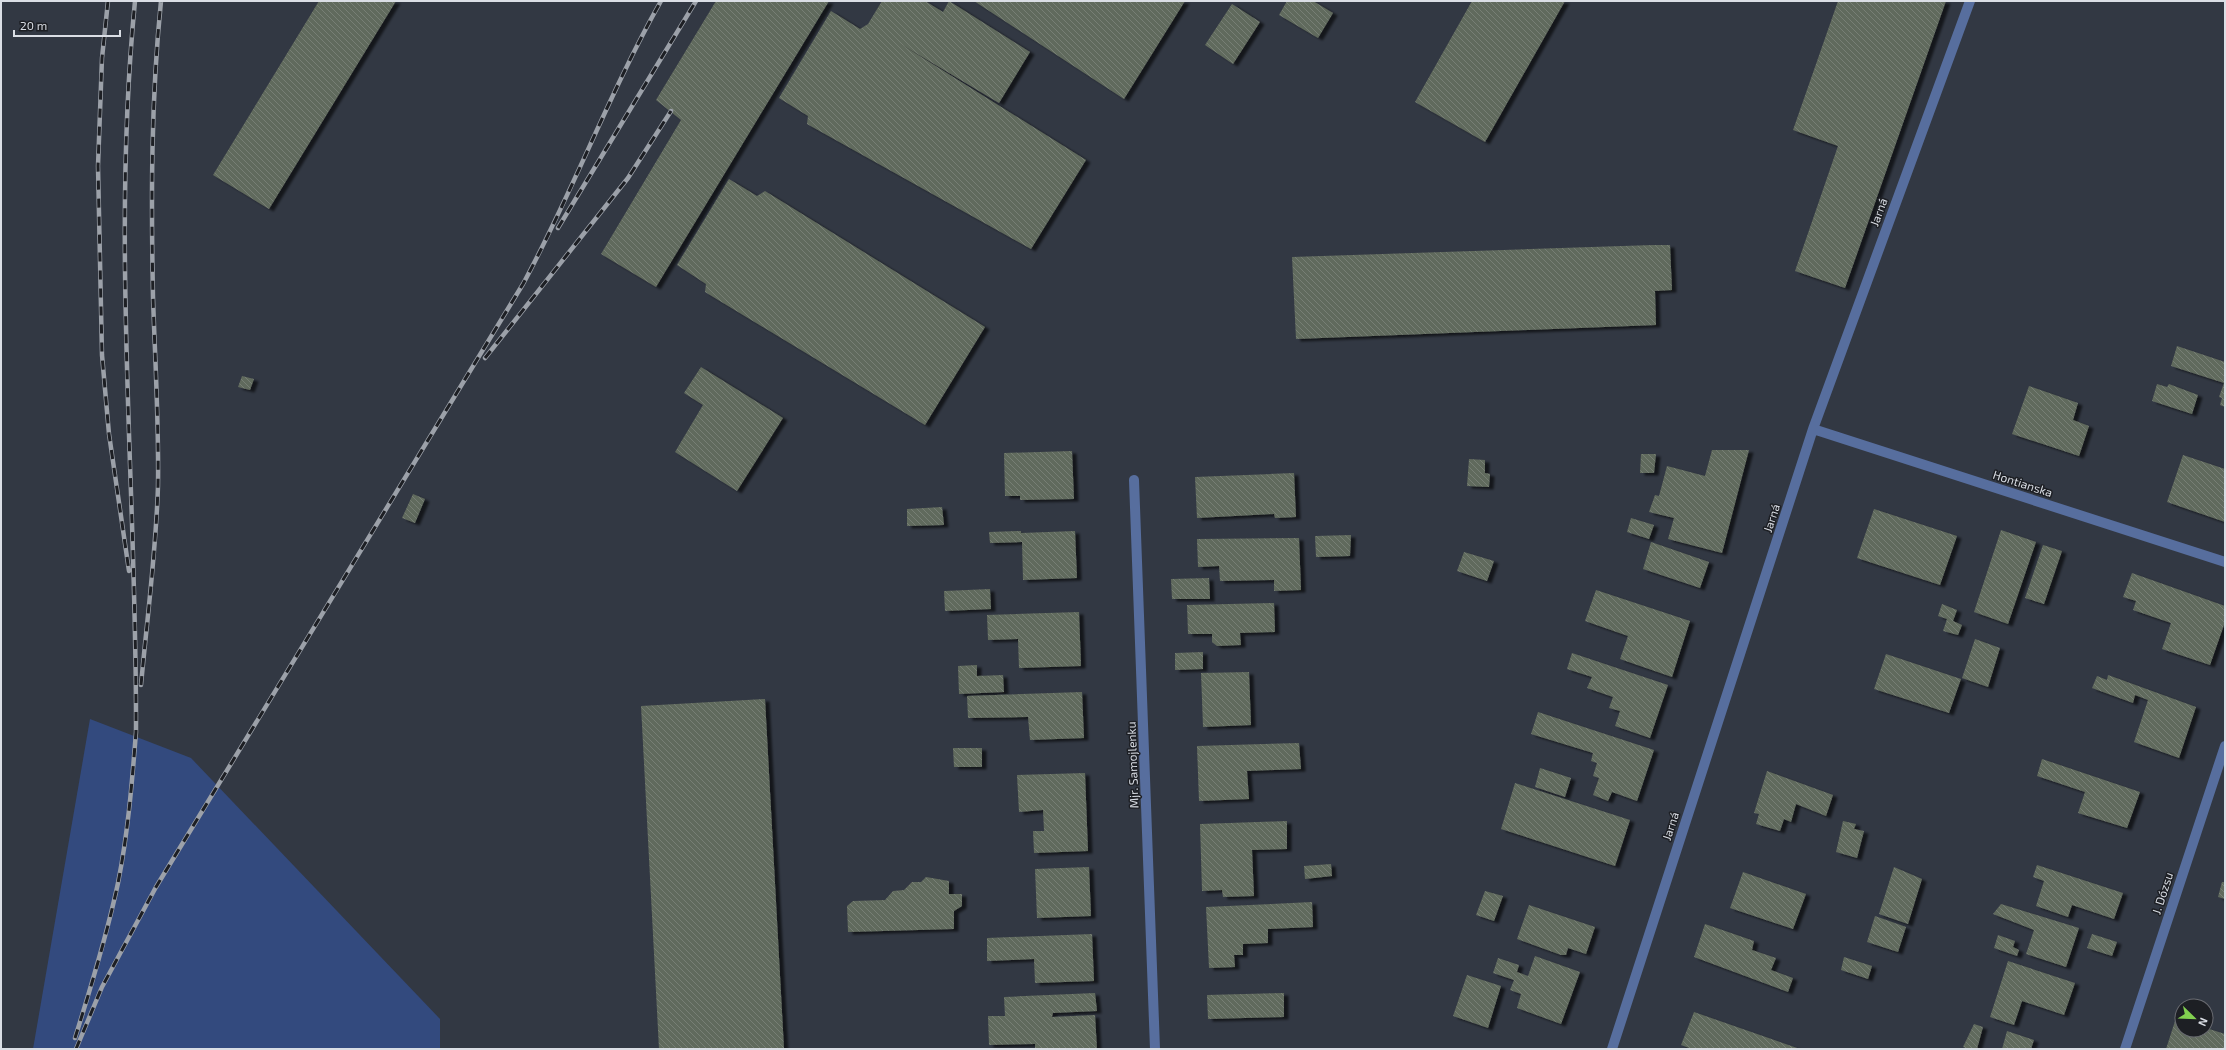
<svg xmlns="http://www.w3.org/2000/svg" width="2226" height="1050" font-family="'Exo 2',sans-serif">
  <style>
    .green { fill: #334a7e }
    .building { fill: url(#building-back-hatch); filter: url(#shadow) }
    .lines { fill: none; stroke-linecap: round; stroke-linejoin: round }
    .minor { stroke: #576e9e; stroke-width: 10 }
    .rail-casing { stroke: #9ca1a9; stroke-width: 4.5 }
    .rail { stroke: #1d1f24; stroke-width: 3; stroke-dasharray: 9; stroke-linecap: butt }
    .labels { text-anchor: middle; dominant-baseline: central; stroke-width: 3; stroke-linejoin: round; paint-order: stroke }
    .street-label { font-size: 12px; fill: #dadee5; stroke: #1d1f24 }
  </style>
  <defs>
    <pattern id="building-back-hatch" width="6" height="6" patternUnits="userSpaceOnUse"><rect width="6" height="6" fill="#616a5d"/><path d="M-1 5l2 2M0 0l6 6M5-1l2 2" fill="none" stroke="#777f74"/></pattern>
    <filter id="shadow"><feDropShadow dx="4.5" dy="2.5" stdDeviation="1" flood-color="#0009"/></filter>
  </defs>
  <rect width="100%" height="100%" fill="#323843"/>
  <!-- green -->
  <path class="green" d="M 90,719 L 191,758 L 440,1019 L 440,1049 L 33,1049 Z"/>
  <!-- building -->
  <path class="building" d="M 319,1 L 396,1 L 269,209 L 213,175 Z
    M 716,1 L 829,1 L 656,287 L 601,254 L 681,120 L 656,100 Z
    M 882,1 L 925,1 L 943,12 L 949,1 L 1030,52 L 999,103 L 899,43 L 1086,160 L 1031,249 L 807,124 L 808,116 L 779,98 L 831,11 L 860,29 L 868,24 Z
    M 974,1 L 1185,1 L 1124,99 Z
    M 1287,1 L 1313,1 L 1333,13 L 1318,38 L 1279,15 Z
    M 1472,1 L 1565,1 L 1485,142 L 1415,102 Z
    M 1838,1 L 1946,1 L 1845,288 L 1795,271 L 1838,146 L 1793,130 Z
    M 1232,4 L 1260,22 L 1233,64 L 1205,45 Z
    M 729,179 L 757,196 L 765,191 L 985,327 L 925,425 L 705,292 L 706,284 L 677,265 Z
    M 1653,245 L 1670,245 L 1672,290 L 1655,291 L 1656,325 L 1296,339 L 1292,257 Z
    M 2177,346 L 2225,362 L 2225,407 L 2220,405 L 2222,398 L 2219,397 L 2224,383 L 2171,366 Z
    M 701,367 L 783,418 L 737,491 L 675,452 L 703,405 L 684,393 Z
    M 242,376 L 254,379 L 250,390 L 238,387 Z
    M 2157,384 L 2167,387 L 2169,384 L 2198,395 L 2192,414 L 2152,401 Z
    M 2029,386 L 2078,403 L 2073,420 L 2089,426 L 2079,456 L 2012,434 Z
    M 1712,450 L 1749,450 L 1722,553 L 1668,539 L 1674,518 L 1649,512 L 1655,495 L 1659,496 L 1667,466 L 1705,476 Z
    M 1072,451 L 1074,499 L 1020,500 L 1020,496 L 1005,496 L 1004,453 Z
    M 1641,454 L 1656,454 L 1654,473 L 1640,473 Z
    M 2183,455 L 2225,469 L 2225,522 L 2167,502 Z
    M 1469,459 L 1485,460 L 1485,473 L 1490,474 L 1489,487 L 1467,486 Z
    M 1294,473 L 1296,517 L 1275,518 L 1274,514 L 1197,518 L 1195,477 Z
    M 413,494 L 425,499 L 415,523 L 402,518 Z
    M 942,507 L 944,525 L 907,526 L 907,509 Z
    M 1874,509 L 1957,536 L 1940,585 L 1857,558 Z
    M 1631,518 L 1654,525 L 1649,539 L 1627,532 Z
    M 2001,530 L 2036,542 L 2008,624 L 1974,612 Z
    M 1021,531 L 1021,533 L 1075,531 L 1077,578 L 1023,580 L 1022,542 L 990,543 L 989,532 Z
    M 1351,535 L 1350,556 L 1316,557 L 1315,536 Z
    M 1299,538 L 1301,590 L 1274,591 L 1274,580 L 1220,581 L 1219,566 L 1198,567 L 1197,539 Z
    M 1651,542 L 1709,562 L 1700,588 L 1643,569 Z
    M 2043,545 L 2062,551 L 2044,604 L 2025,598 Z
    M 1464,552 L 1494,561 L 1487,581 L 1457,571 Z
    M 2132,573 L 2225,606 L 2225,622 L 2210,665 L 2162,649 L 2171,623 L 2133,610 L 2136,601 L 2123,597 Z
    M 1209,578 L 1210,599 L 1172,599 L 1171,579 Z
    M 990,589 L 991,609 L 945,611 L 944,591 Z
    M 1596,590 L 1690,621 L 1672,677 L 1620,659 L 1628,636 L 1585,621 Z
    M 1274,603 L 1275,632 L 1240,633 L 1241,645 L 1217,646 L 1212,642 L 1212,634 L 1188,634 L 1187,605 Z
    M 1942,604 L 1957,610 L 1953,621 L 1962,625 L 1958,635 L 1943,631 L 1947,619 L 1938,616 Z
    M 1079,612 L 1081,666 L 1019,668 L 1018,639 L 988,640 L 987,615 Z
    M 1975,639 L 2000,648 L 1988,687 L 1962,678 Z
    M 1203,652 L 1203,669 L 1175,670 L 1175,653 Z
    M 1572,653 L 1668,685 L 1650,738 L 1615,726 L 1620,711 L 1609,708 L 1613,697 L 1587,688 L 1592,677 L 1567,669 Z
    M 1886,654 L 1961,679 L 1949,713 L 1874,689 Z
    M 977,665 L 977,676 L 1003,675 L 1004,692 L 959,694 L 958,666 Z
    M 1249,672 L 1251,725 L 1203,727 L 1201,673 Z
    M 2108,675 L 2196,707 L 2179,758 L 2134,742 L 2148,700 L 2135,695 L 2133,703 L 2092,688 L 2097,676 L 2107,680 Z
    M 1082,692 L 1084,738 L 1030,740 L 1028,717 L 968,718 L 967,696 Z
    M 765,699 L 784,1049 L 659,1049 L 641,706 Z
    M 1538,712 L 1654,750 L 1637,801 L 1612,792 L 1608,801 L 1593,795 L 1599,778 L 1593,776 L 1597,763 L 1591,761 L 1593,753 L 1531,734 Z
    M 1299,743 L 1301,769 L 1247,771 L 1249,799 L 1199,801 L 1197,746 Z
    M 953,748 L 982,748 L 982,767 L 954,767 Z
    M 2042,759 L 2140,792 L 2127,828 L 2078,813 L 2085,792 L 2037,776 Z
    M 1540,768 L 1571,778 L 1565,797 L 1535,787 Z
    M 1767,771 L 1833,795 L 1826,816 L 1796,804 L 1791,822 L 1784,819 L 1780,831 L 1756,824 L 1759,814 L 1754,813 Z
    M 1085,773 L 1088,851 L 1034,853 L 1033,831 L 1044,831 L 1043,810 L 1019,812 L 1017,775 Z
    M 1515,783 L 1630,820 L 1615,866 L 1501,829 Z
    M 1287,821 L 1287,849 L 1252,850 L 1254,896 L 1223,897 L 1222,890 L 1202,891 L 1200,824 Z
    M 1843,821 L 1856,824 L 1854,829 L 1864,831 L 1857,858 L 1836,852 Z
    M 1331,864 L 1332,876 L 1305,879 L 1304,866 Z
    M 2037,865 L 2123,893 L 2114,919 L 2072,905 L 2068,917 L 2036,906 L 2044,881 L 2033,877 Z
    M 1089,867 L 1091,916 L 1037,918 L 1035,869 Z
    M 1894,867 L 1922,879 L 1908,924 L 1879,914 Z
    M 1743,872 L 1806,894 L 1793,929 L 1730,908 Z
    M 926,877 L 949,881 L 949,894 L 962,894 L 962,906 L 954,911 L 954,929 L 848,932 L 847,906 L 853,901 L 885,900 L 893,891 L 904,890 L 912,882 L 921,882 Z
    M 2222,882 L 2225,882 L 2225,899 L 2218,897 Z
    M 1485,891 L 1503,896 L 1494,921 L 1476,915 Z
    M 1312,902 L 1313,927 L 1268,929 L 1268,943 L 1243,944 L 1243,955 L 1234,955 L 1235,967 L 1209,968 L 1206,907 Z
    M 2001,904 L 2079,928 L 2066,967 L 2026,954 L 2034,930 L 1993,914 Z
    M 1529,905 L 1595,927 L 1586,954 L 1568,948 L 1566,955 L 1561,955 L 1517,939 Z
    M 1875,916 L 1906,927 L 1898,952 L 1867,942 Z
    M 1705,924 L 1754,941 L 1752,950 L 1776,958 L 1771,970 L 1793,978 L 1788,992 L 1694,957 Z
    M 1092,934 L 1094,981 L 1035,983 L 1034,959 L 987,961 L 987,938 Z
    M 2092,934 L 2117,942 L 2112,956 L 2087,948 Z
    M 1998,935 L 2015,941 L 2013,947 L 2019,950 L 2017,956 L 1994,948 Z
    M 1535,956 L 1580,972 L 1561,1024 L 1517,1008 L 1521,994 L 1510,990 L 1514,980 L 1493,973 L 1498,958 L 1519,965 L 1517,972 L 1528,976 Z
    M 1844,957 L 1872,966 L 1868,979 L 1841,970 Z
    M 2008,961 L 2075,983 L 2064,1015 L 2022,1001 L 2014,1025 L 1990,1017 Z
    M 1467,975 L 1501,986 L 1488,1028 L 1453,1016 Z
    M 1095,993 L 1097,1011 L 1053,1013 L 1052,1017 L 1095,1015 L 1097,1049 L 1035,1049 L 1035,1044 L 989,1045 L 988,1016 L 1005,1016 L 1004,997 Z
    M 1284,993 L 1284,1017 L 1208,1019 L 1207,995 Z
    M 1694,1012 L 1800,1049 L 1692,1049 L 1681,1045 Z
    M 2176,1018 L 2182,1020 L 2182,1030 L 2206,1030 L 2206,1028 L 2225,1034 L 2225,1049 L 2166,1049 Z
    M 1974,1024 L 1983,1027 L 1977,1049 L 1968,1049 L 1963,1047 Z
    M 2007,1031 L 2034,1040 L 2031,1049 L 2002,1049 Z"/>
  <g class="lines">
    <!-- minor -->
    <path class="minor" d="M 1813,429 L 2225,562
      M 1134,480 L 1155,1049
      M 1612,1049 L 1813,429 L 1970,1
      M 2125,1049 L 2225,746"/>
    <!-- rail casing -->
    <g class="rail-casing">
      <path id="rail" d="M 108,1 L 102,58 L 98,166 L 102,355 L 109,434 L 129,571
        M 558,228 L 696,1
        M 485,358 L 628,178 L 671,111
        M 141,685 C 147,619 156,553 158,486 C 159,423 155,360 153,297 C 151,198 151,100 161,1
        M 75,1038 C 91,987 107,935 118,883 C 128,833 132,783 136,732 C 137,489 111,244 135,1
        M 76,1049 L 102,987 L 156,887 L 523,284 C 573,192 609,93 661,1"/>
    </g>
    <!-- rail -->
    <use href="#rail" class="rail"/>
  </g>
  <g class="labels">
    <!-- street labels -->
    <g class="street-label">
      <text transform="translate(1878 212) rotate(-70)">Jarná</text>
      <text transform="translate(2023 483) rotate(18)">Hontianska</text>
      <text transform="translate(1771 518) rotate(-72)">Jarná</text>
      <text transform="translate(1132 765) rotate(-92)">Mjr. Samojlenku</text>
      <text transform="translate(1670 826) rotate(-72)">Jarná</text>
      <text transform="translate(2162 893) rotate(-72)">J. Dózsu</text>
    </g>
  </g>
  <!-- border -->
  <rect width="2226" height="1050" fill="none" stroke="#dadee5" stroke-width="4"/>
  <!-- north arrow -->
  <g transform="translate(2194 1018) rotate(113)"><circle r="19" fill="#1d1f24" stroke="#696b71"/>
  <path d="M0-3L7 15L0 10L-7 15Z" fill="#82d050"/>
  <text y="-6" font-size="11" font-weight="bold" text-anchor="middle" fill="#dadee5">N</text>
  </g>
  <!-- scale -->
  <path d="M14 30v6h106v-6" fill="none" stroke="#dadee5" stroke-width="2"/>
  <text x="20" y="30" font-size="12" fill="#dadee5" stroke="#1d1f24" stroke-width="3" paint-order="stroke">20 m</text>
</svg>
